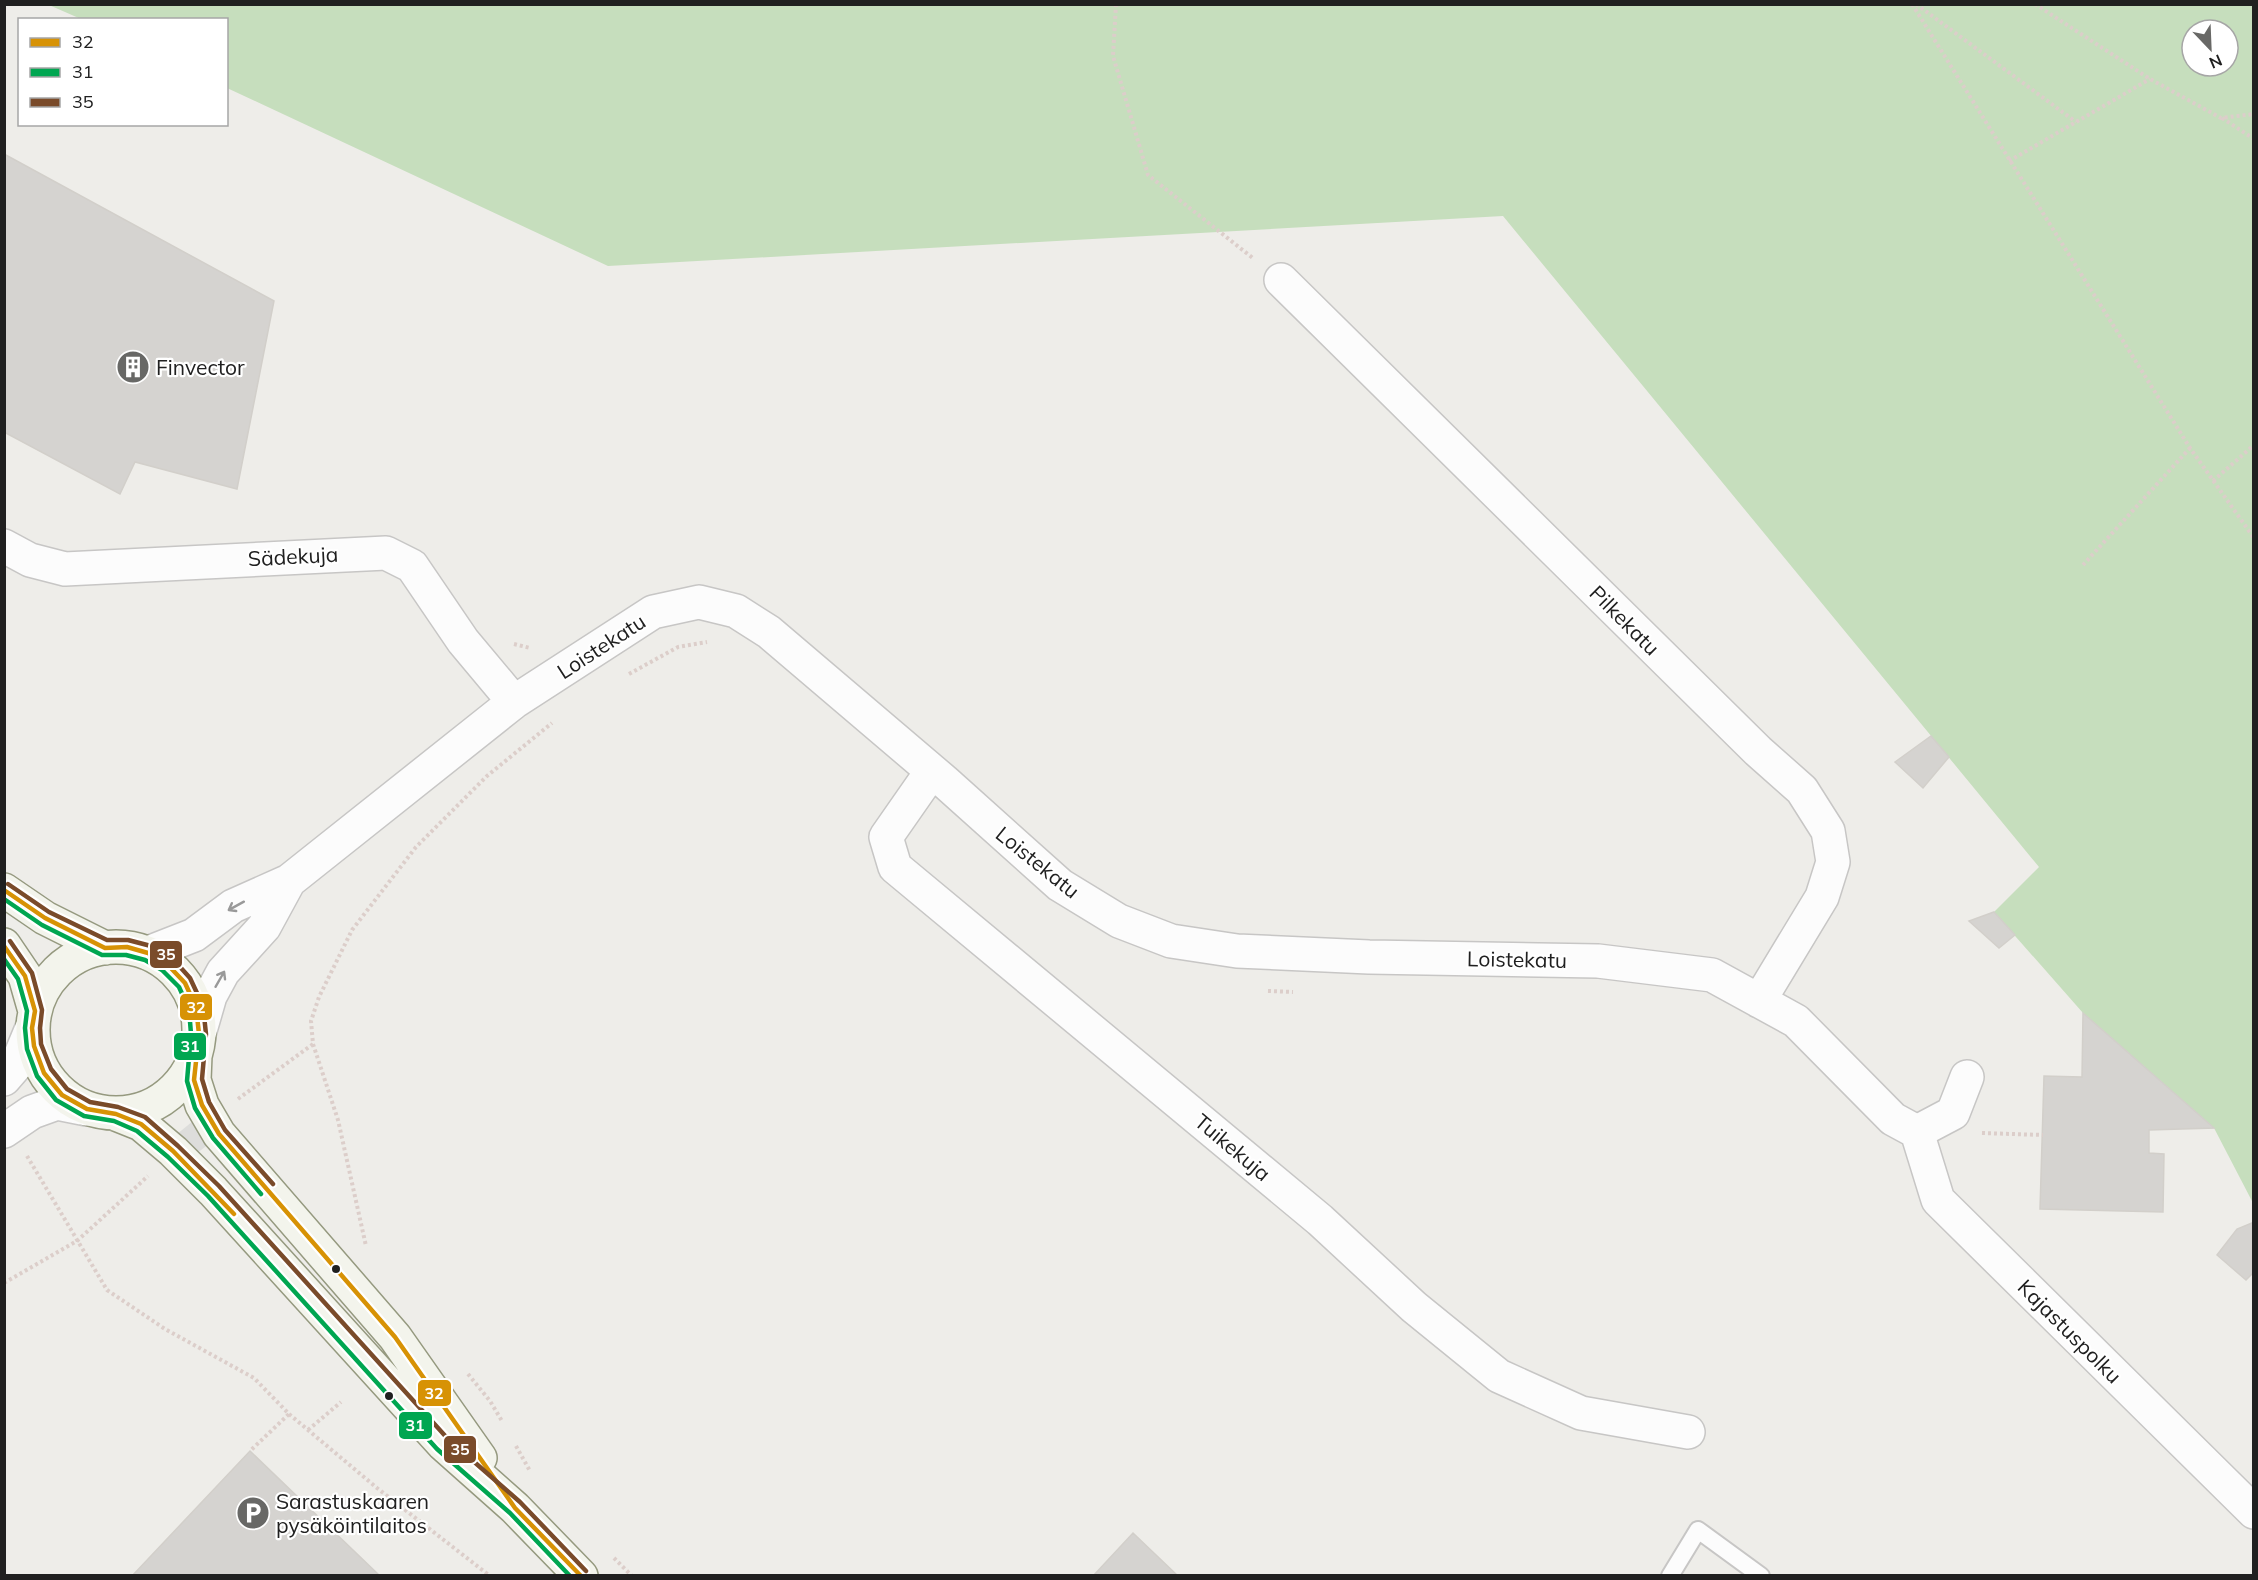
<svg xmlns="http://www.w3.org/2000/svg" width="2258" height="1580" font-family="Mulish,sans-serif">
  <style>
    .forest { fill: #c6debd; fill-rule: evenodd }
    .pier { fill: #dddddb }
    .building { fill: #d5d3d0; stroke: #d2cfca; stroke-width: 1.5 }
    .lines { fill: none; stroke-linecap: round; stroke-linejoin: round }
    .lane-casing { stroke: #c7c6c5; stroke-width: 20 }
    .street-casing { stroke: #c7c6c5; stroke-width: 36 }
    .secondary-casing { stroke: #95997f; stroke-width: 36 }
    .path { stroke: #dcceca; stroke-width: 4; stroke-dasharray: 3 3; stroke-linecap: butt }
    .lane { stroke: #fcfcfc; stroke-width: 16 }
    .street { stroke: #fcfcfc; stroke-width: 33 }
    .secondary { stroke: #f3f4ec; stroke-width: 33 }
    .bus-1-casing { stroke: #fff; stroke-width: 9 }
    .bus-2-casing { stroke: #fff; stroke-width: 9 }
    .bus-3-casing { stroke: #fff; stroke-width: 9 }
    .bus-1 { stroke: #d79205; stroke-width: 4.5 }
    .bus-2 { stroke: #00a651; stroke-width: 4.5 }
    .bus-3 { stroke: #7a4b2a; stroke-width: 4.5 }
    .oneway { stroke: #999 }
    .bus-dot { fill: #202020; stroke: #fff; stroke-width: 2 }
    .labels { text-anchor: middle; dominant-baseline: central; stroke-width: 4.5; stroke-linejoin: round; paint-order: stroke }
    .poi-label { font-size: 21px; fill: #202020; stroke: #fff; text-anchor: start }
    .street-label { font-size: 21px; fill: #202020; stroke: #fff }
    .line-badge { stroke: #fff; stroke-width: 2 }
    .badge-label { font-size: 16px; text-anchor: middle; font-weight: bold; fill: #fff }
  </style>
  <rect width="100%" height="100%" fill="#eeede9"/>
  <!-- forest -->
  <path class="forest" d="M 49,5 L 2253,5 L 2253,1203 L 2214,1128 L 2083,1013 L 1994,912 L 2039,867 L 1503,216 L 608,266 L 227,88 L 226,20 L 81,19 ZM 2192,30 L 2228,30 L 2228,66 L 2192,66 Z"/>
  <!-- pier -->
  <path class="pier" d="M 209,1108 L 227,1130 L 179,1167 L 160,1148 Z"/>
  <!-- building -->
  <path class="building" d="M 4,154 L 274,301 L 237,489 L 135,462 L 120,494 L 4,432 Z
    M 1931,736 L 1949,757 L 1923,788 L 1895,762 Z
    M 1994,912 L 2015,935 L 1999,948 L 1969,921 Z
    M 2083,1013 L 2214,1128 L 2149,1130 L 2149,1153 L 2164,1154 L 2163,1212 L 2040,1209 L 2044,1076 L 2082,1077 Z
    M 2254,1222 L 2254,1272 L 2246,1280 L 2217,1255 L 2237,1229 Z
    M 250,1451 L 380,1576 L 132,1576 Z
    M 1133,1533 L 1178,1576 L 1093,1576 Z"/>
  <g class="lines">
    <!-- lane casing -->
    <g class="lane-casing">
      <path id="lane" d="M 1670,1576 L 1698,1530 L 1761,1576"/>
    </g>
    <!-- street casing -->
    <g class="street-casing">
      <path id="street" d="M 1281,280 L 1758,751 L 1802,790 L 1828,831 L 1833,862 L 1822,897 L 1759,1001
        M 4,546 L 30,560 L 65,569 L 386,553 L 412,566 L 463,641 L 514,702
        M 932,771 L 886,837 L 895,867 L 1320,1220 L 1414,1307 L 1499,1376 L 1581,1413 L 1688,1432
        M 148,953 L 194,935 L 233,906 L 289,881 L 514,702 L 653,612 L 699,602 L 736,611 L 769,632 L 944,781 L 1060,885 L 1119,921 L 1171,941 L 1237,951 L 1369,957 L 1598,961 L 1712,975 L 1796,1021 L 1893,1119 L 1917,1132 L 1953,1113 L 1967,1077
        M 199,1034 L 210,996 L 223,972 L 264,927 L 289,881
        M 4,1079 L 17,1064 L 32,1028
        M 4,1131 L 32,1112 L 57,1103 L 87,1109
        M 1917,1132 L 1938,1200 L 2254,1512"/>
    </g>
    <!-- secondary casing -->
    <g class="secondary-casing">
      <path id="secondary" d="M 4,890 L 45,918 L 105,948
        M 4,945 L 25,976 L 35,1011
        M33 1030a83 83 0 1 1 166 0a83 83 0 1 1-166 0Z
        M 195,1055 L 194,1080 L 202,1105 L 219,1134 L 395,1337 L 480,1458
        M 116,1114 L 141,1124 L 173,1151 L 213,1191 L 443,1444 L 515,1508 L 581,1576"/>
    </g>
    <!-- path -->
    <path class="path" d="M 1116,4 L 1113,56 L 1148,175 L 1254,259
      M 1912,4 L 2190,448 L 2254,538
      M 1916,4 L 2076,122
      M 2035,4 L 2150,79 L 2221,118 L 2254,114
      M 2222,118 L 2254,139
      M 2009,161 L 2150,79
      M 2213,481 L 2254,445
      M 2083,565 L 2190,448
      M 514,644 L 530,648
      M 629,674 L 678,647 L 707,642
      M 1268,991 L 1293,992
      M 313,1044 L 338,1120 L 366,1246
      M 238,1099 L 313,1044 L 311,1021 L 319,997 L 352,930 L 416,847 L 487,776 L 552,723
      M 1982,1133 L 2043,1135
      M 27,1156 L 107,1290 L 165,1329 L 254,1378 L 289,1414 L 250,1451
      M 4,1283 L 77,1241 L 148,1176
      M 468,1374 L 490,1401 L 502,1421
      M 289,1414 L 377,1488 L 490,1576
      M 308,1430 L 341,1402
      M 516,1446 L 530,1471
      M 614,1558 L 632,1576"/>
    <!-- lane -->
    <use href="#lane" class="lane"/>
    <!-- street -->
    <use href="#street" class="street"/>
    <!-- secondary -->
    <use href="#secondary" class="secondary"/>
    <!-- bus-1 casing -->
    <g class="bus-1-casing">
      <path id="bus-1" d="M 4,890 L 45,918 L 105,948 L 127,947 L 148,953 L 167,964 L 185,983 L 196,1007 L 199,1034 L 194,1080 L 202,1105 L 219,1134 L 395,1337 L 515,1508 L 581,1576
        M 4,946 L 25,976 L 35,1011 L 32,1028 L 34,1046 L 44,1073 L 62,1095 L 87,1109 L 116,1114 L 141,1124 L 173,1151 L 234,1214"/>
    </g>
    <!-- bus-2 casing -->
    <g class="bus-2-casing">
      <path id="bus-2" d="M 4,899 L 42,925 L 102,955 L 126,955 L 145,960 L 162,970 L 179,987 L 189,1009 L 191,1034 L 187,1081 L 195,1108 L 213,1138 L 261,1194
        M 4,959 L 18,979 L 27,1011 L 25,1028 L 27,1049 L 37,1076 L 56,1100 L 84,1116 L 114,1121 L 137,1131 L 168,1157 L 208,1196 L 437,1449 L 510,1513 L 570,1576"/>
    </g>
    <!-- bus-3 casing -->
    <g class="bus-3-casing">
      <path id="bus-3" d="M 8,884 L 49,912 L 107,940 L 128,940 L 151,946 L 172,958 L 190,978 L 203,1006 L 206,1034 L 202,1079 L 209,1102 L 225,1130 L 273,1184
        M 10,941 L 32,973 L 42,1010 L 40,1028 L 41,1044 L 51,1069 L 67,1089 L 90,1102 L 118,1107 L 145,1117 L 178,1146 L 219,1186 L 448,1439 L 520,1502 L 586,1571"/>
    </g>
    <!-- bus-1 -->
    <use href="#bus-1" class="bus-1"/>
    <!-- bus-2 -->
    <use href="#bus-2" class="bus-2"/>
    <!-- bus-3 -->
    <use href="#bus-3" class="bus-3"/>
  </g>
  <!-- one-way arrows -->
  <defs><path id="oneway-shaft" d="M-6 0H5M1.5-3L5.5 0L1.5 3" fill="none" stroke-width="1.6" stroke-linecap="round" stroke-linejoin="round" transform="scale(1.5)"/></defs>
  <g class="oneway">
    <use href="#oneway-shaft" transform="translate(236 906) rotate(151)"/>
    <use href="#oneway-shaft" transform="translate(220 979) rotate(-60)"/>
  </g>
  <!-- icons -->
  <defs>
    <g id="building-disc" transform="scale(1.725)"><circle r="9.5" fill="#686866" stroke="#fff"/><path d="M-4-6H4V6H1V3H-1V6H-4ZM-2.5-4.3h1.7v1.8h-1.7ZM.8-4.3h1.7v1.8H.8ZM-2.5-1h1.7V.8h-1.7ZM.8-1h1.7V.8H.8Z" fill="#fff"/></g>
    <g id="parking-disc" transform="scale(1.725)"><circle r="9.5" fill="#686866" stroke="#fff"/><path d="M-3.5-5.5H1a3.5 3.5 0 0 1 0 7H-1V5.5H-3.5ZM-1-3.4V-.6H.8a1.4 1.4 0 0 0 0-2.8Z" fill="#fff"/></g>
  </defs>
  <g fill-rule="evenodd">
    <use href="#building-disc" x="133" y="367"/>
    <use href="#parking-disc" x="253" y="1513"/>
  </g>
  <!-- markers -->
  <g class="bus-dot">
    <circle cx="336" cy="1269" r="5"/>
    <circle cx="389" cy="1396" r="5"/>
  </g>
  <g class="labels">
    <!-- poi labels -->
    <g class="poi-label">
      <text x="156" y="367">Finvector</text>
      <text x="276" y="1501">Sarastuskaaren<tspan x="276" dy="24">pysäköintilaitos</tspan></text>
    </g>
    <!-- street labels -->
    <g class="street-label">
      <text transform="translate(293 556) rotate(-3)">Sädekuja</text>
      <text transform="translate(1625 620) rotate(45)">Pilkekatu</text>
      <text transform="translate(601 646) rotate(-33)">Loistekatu</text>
      <text transform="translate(1038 862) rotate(39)">Loistekatu</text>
      <text transform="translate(1517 959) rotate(1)">Loistekatu</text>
      <text transform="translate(1233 1147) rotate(40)">Tuikekuja</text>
      <text transform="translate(2070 1331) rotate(45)">Kajastuspolku</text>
    </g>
  </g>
  <g class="line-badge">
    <rect x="149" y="940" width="34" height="29" rx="6" fill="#7a4b2a"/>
    <rect x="179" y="993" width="34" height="28" rx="6" fill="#d79205"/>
    <rect x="173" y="1032" width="34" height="29" rx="6" fill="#00a651"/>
    <rect x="417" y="1379" width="35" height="28" rx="6" fill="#d79205"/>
    <rect x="398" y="1411" width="35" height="29" rx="6" fill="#00a651"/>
    <rect x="443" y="1435" width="34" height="29" rx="6" fill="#7a4b2a"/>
  </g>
  <g class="badge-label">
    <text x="166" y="960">35</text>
    <text x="196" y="1013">32</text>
    <text x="190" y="1052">31</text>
    <text x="434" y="1399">32</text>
    <text x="415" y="1431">31</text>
    <text x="460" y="1455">35</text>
  </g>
  <!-- border -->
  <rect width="2258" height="1580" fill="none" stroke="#202020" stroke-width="12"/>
  <!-- legend -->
  <rect x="18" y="18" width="210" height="108" fill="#ffffff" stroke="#a6a6a6" stroke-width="1.5"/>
  <rect x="30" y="38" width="30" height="9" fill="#d79205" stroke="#a6a6a6" stroke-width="1.5"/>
  <text x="72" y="48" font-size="18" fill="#202020">32</text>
  <rect x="30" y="68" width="30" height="9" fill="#00a651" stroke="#a6a6a6" stroke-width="1.5"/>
  <text x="72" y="78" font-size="18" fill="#202020">31</text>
  <rect x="30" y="98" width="30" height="9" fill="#7a4b2a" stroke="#a6a6a6" stroke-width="1.5"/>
  <text x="72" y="108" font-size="18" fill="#202020">35</text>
  <!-- north arrow -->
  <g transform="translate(2210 48) rotate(157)"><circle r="28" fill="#ffffff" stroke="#a6a6a6" stroke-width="1.5"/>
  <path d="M0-4.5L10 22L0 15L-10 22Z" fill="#686866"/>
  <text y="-9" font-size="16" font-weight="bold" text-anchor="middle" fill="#202020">N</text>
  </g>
</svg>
